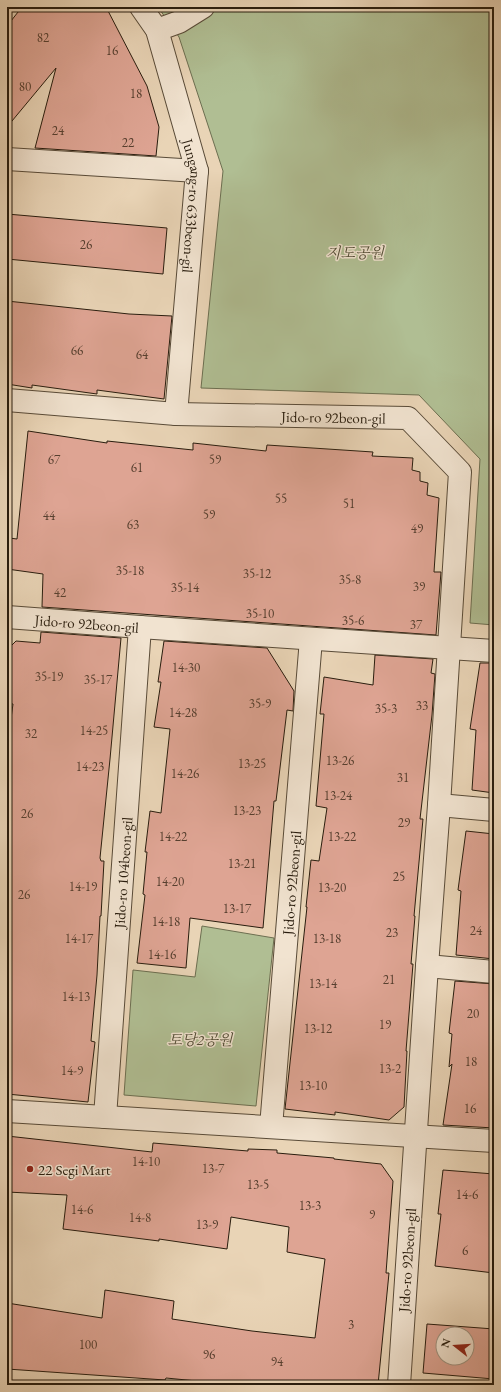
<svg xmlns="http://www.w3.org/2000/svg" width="501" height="1392" font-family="'EB Garamond','Noto Serif KR',serif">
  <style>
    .green { fill: #b0be93; stroke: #6c6e50 }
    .building { fill: #dea493; stroke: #291d0e; fill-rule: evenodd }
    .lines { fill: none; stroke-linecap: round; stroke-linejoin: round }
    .minor-casing { stroke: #594b38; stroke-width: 24 }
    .minor { stroke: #f1e3d0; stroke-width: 22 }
    .poi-dot { fill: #8f2418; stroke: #f1e3d0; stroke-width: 1.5 }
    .labels { text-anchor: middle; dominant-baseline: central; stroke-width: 3; stroke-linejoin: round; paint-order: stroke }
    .number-label { font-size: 13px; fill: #563f2f }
    .street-label { font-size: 15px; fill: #291d0e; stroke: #f1e3d0 }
    .park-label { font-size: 15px; font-style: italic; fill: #524d36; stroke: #f1e3d0 }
    .poi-label { font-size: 15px; fill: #291d0e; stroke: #f1e3d0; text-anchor: start }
  </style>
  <rect width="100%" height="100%" fill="#e9d4b6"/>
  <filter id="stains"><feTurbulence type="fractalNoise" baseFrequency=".005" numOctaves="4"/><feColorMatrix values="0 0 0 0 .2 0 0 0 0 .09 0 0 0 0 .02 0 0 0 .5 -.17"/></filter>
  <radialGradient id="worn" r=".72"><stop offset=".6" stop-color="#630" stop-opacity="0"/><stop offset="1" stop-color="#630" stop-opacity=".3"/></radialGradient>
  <!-- green -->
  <path class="green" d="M 158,7 L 494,7 L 494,625 L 470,623 L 480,459 L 419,395 L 201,388 L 223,171 L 179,37 Z
    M 202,926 L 274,938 L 256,1106 L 124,1095 L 133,970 L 195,977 Z"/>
  <!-- building -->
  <path class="building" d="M 22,7 L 106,7 L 147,86 L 159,127 L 156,156 L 35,148 L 56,68 L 7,127 L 7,26 Z
    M 7,214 L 167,228 L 163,274 L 7,259 Z
    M 7,301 L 129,314 L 172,316 L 164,399 L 97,390 L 97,394 L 32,385 L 32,388 L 7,384 Z
    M 28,431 L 107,443 L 107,441 L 193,450 L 193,443 L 266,451 L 267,445 L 373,452 L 372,456 L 413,458 L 412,470 L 420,472 L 420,481 L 428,483 L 427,495 L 439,498 L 434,572 L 441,572 L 436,635 L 42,607 L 43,574 L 7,569 L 9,538 L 17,539 Z
    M 41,632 L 121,638 L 110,759 L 100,858 L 101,861 L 104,861 L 101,916 L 100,916 L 97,975 L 91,1041 L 95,1042 L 88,1102 L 7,1094 L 7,748 L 13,704 L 7,703 L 7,650 L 16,641 L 40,643 Z
    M 164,641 L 267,648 L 294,691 L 293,711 L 287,710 L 276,801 L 274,801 L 263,928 L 190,918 L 186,968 L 137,963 L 145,895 L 143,894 L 147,852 L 145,852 L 150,811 L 161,813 L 170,729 L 154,727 L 161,682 L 158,682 Z
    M 375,655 L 433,659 L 431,673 L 435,674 L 432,715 L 420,819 L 423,819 L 414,916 L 415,916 L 411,964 L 413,964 L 406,1051 L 407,1051 L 404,1107 L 389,1120 L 335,1112 L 335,1115 L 285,1109 L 307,907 L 306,907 L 311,860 L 319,861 L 327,808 L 316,806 L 324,714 L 320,714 L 324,677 L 373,685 Z
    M 480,663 L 494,663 L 494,793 L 472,790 L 476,730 L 470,729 Z
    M 466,831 L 494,834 L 494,959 L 456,955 L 461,891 L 458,890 Z
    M 455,981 L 494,984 L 494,1030 L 493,1041 L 494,1128 L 443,1125 L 452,1064 L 449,1067 L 452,1034 L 449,1033 Z
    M 7,1136 L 152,1152 L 153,1143 L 248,1151 L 248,1149 L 277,1150 L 277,1153 L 334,1158 L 334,1159 L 381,1164 L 393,1181 L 386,1273 L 389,1273 L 378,1385 L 238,1385 L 166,1378 L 165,1380 L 7,1369 L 7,1303 L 102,1318 L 105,1290 L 174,1301 L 172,1319 L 252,1331 L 315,1338 L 325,1259 L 287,1252 L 289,1227 L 231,1217 L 227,1249 L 159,1239 L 159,1241 L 63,1229 L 67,1195 L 7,1192 Z
    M 443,1170 L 494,1174 L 494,1273 L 435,1266 L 441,1214 L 438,1214 Z
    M 427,1324 L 494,1329 L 494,1379 L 423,1373 ZM 443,1334 L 467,1334 L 467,1358 L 443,1358 Z"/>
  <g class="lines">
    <!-- minor casing -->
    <g class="minor-casing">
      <g id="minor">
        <path id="s1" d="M 141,7 L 157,30 L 197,171 L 176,414"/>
        <path d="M 157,30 L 179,22 L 203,7"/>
        <path d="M 7,159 L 197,171"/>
        <path id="s2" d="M 7,400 L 176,414 L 408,418 L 460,472 L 439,805 L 427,966 L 399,1385"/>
        <path id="s3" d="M 7,617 L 140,627 L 494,651"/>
        <path d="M 439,805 L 494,810"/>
        <path d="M 427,966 L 494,972"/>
        <path d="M 7,1111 L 494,1141"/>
        <path id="s4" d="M 105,1117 L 140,627"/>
        <path id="s5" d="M 271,1127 L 311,639"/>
      </g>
    </g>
    <!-- minor -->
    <use href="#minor" class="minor"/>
  </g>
  <!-- markers -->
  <circle class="poi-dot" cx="30" cy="1169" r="4"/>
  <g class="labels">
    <!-- number labels -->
    <g class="number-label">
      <text x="43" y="37">82</text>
      <text x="112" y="50">16</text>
      <text x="25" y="86">80</text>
      <text x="136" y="93">18</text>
      <text x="58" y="130">24</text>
      <text x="128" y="142">22</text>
      <text x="86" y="244">26</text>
      <text x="77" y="350">66</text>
      <text x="142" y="354">64</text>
      <text x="54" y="459">67</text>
      <text x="215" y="459">59</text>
      <text x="137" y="467">61</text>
      <text x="281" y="498">55</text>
      <text x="349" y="503">51</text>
      <text x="209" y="514">59</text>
      <text x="49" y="515">44</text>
      <text x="133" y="524">63</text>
      <text x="417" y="528">49</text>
      <text x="130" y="570">35-18</text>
      <text x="257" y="573">35-12</text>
      <text x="350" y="579">35-8</text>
      <text x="419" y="586">39</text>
      <text x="185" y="587">35-14</text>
      <text x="60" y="592">42</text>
      <text x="260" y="613">35-10</text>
      <text x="353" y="620">35-6</text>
      <text x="416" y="624">37</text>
      <text x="186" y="667">14-30</text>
      <text x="49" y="676">35-19</text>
      <text x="98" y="679">35-17</text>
      <text x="260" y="703">35-9</text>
      <text x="422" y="705">33</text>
      <text x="386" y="708">35-3</text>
      <text x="183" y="712">14-28</text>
      <text x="94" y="730">14-25</text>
      <text x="31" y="733">32</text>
      <text x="340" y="760">13-26</text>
      <text x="252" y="763">13-25</text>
      <text x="90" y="766">14-23</text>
      <text x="185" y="773">14-26</text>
      <text x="403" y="777">31</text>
      <text x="338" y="795">13-24</text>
      <text x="247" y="810">13-23</text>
      <text x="27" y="813">26</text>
      <text x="404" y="822">29</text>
      <text x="173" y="836">14-22</text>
      <text x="342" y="836">13-22</text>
      <text x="242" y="863">13-21</text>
      <text x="399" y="876">25</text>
      <text x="170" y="881">14-20</text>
      <text x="83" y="886">14-19</text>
      <text x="332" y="887">13-20</text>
      <text x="24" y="894">26</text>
      <text x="237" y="908">13-17</text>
      <text x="166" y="921">14-18</text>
      <text x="476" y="930">24</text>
      <text x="392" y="932">23</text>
      <text x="79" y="938">14-17</text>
      <text x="327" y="938">13-18</text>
      <text x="162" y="954">14-16</text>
      <text x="389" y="979">21</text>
      <text x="323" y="983">13-14</text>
      <text x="76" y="996">14-13</text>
      <text x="473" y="1013">20</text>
      <text x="385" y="1024">19</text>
      <text x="318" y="1028">13-12</text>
      <text x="471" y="1061">18</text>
      <text x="390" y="1068">13-2</text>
      <text x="72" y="1070">14-9</text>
      <text x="313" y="1085">13-10</text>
      <text x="470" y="1108">16</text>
      <text x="146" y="1161">14-10</text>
      <text x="213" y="1168">13-7</text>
      <text x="258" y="1184">13-5</text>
      <text x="467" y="1194">14-6</text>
      <text x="310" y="1205">13-3</text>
      <text x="82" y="1209">14-6</text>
      <text x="372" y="1214">9</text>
      <text x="140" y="1217">14-8</text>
      <text x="207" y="1224">13-9</text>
      <text x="465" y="1250">6</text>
      <text x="351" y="1324">3</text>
      <text x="88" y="1344">100</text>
      <text x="209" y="1354">96</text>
      <text x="277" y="1361">94</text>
    </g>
    <!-- street labels -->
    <g class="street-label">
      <text stroke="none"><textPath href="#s1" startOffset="209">Jungang-ro 633beon-gil</textPath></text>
      <text stroke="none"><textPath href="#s2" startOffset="327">Jido-ro 92beon-gil</textPath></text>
      <text stroke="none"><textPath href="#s3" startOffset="80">Jido-ro 92beon-gil</textPath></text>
      <text stroke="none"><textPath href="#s4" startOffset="245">Jido-ro 104beon-gil</textPath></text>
      <text stroke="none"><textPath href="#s5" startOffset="245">Jido-ro 92beon-gil</textPath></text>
      <text transform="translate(407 1260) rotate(-86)">Jido-ro 92beon-gil</text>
    </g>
    <!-- park labels -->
    <g class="park-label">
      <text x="355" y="252">지도공원</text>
      <text x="200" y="1039">토당2공원</text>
    </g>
    <!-- poi labels -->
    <g class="poi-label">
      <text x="38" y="1169">22 Segi Mart</text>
    </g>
  </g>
  <!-- margin -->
  <rect width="501" height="1392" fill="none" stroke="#e9d4b6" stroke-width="24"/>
  <rect x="8" y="8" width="485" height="1376" fill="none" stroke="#291d0e" stroke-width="2"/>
  <rect x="12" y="12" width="477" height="1368" fill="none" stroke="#291d0e"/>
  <!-- north arrow -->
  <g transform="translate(455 1346) rotate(287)"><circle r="19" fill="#f1e3d0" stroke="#a19482"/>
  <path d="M0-3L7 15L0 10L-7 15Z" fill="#8f2418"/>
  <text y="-6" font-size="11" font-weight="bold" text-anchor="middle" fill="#291d0e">N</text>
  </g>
  <rect width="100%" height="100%" filter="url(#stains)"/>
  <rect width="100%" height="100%" fill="url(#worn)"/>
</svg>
